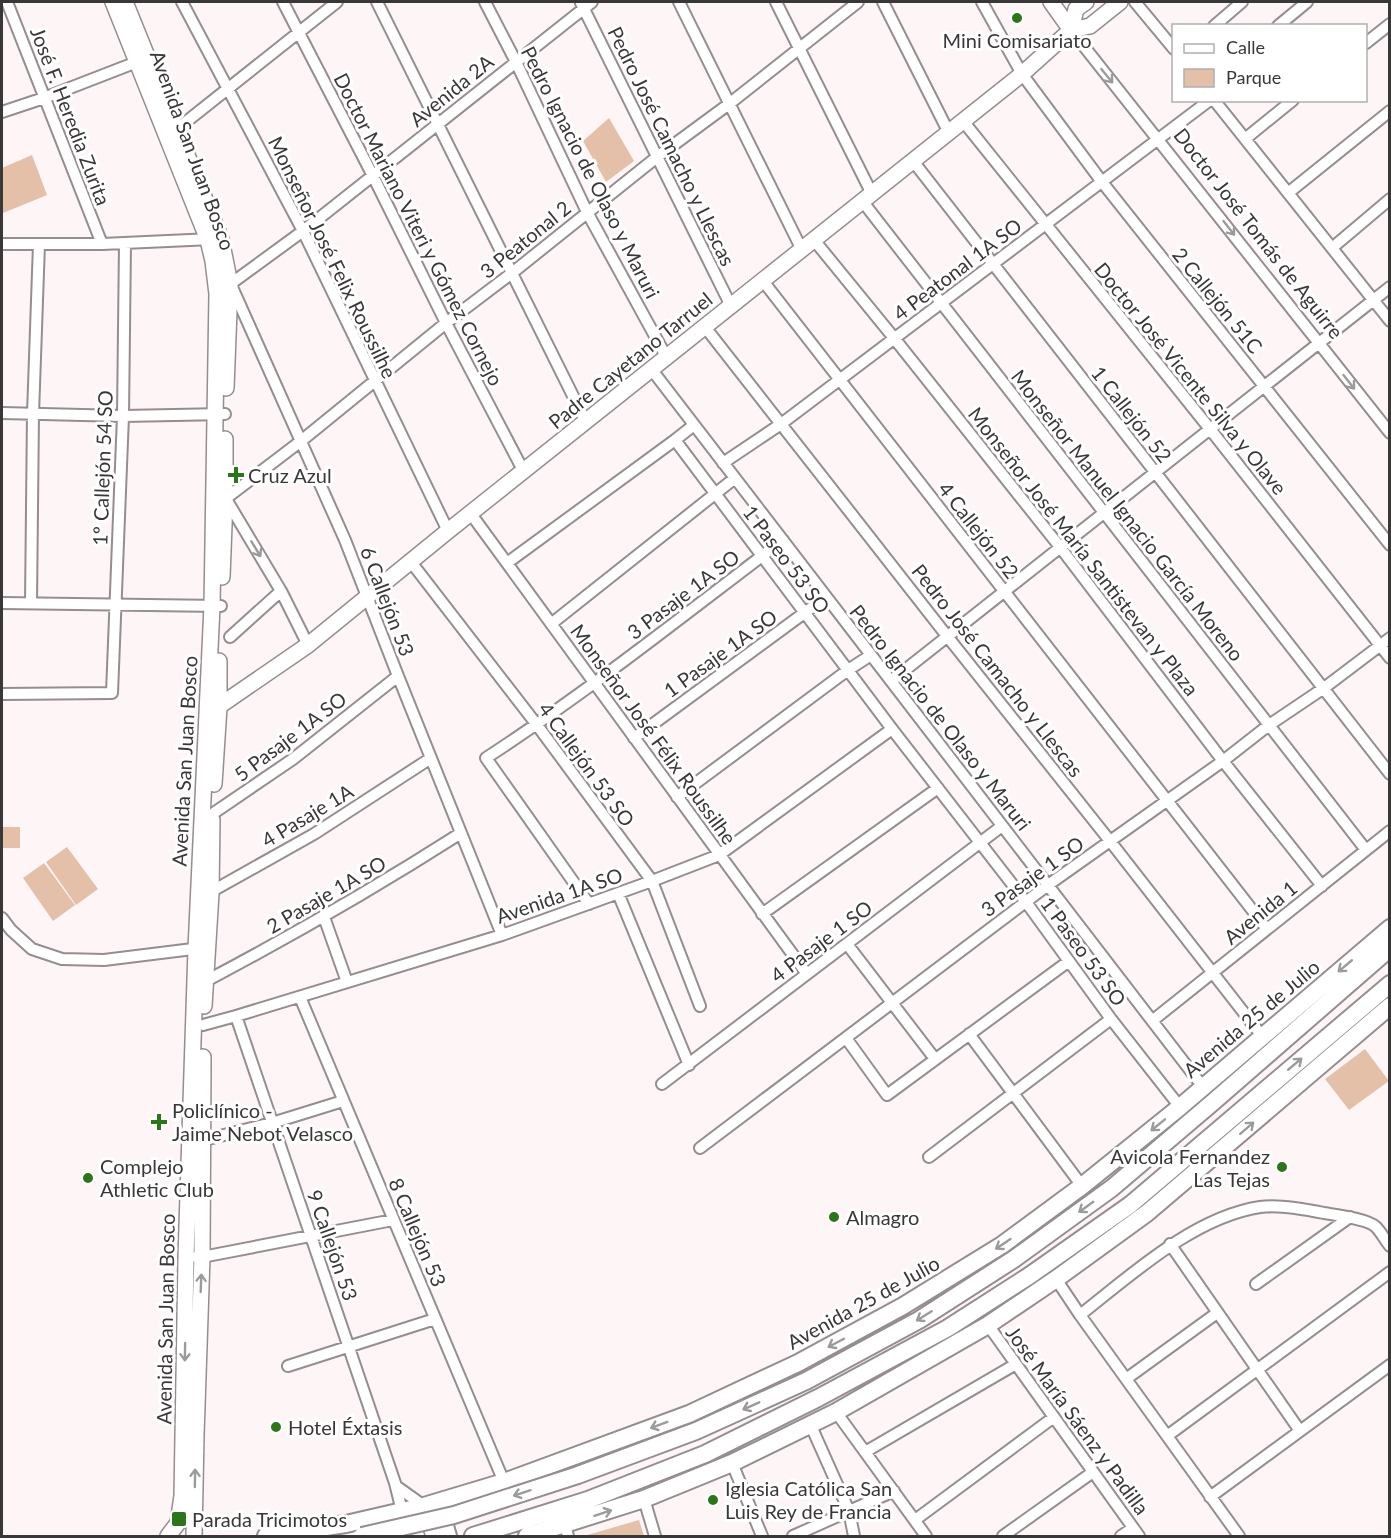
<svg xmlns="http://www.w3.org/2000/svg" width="1391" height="1538" font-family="Lato,sans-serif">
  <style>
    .green { fill: #e3c0a7 }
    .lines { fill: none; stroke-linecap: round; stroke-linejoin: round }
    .street-casing { stroke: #958d8f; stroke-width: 14 }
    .secondary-casing { stroke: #958d8f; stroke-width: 18 }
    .primary-casing { stroke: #958d8f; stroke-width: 20 }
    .street { stroke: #fff; stroke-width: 10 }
    .secondary { stroke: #fff; stroke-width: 15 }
    .primary { stroke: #fff; stroke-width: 16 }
    .primary-bridge-casing { stroke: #958d8f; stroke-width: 20; stroke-linecap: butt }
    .primary-bridge { stroke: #fff; stroke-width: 16 }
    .oneway { stroke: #9c9b9c }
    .poi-dot { fill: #2c761a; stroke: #fff; stroke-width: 2 }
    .labels { text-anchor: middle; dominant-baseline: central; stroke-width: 6; stroke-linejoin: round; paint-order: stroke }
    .poi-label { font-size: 20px; fill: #3a3738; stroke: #fff; text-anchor: start }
    .street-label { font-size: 20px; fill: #3a3738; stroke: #fff }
  </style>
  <rect width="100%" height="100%" fill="#fef5f7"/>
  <!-- green -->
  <path class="green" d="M 609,118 L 634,161 L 606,182 L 583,141 Z
    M 32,155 L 47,195 L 3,213 L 2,209 L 2,168 Z
    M 2,827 L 20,827 L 20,848 L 2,848 Z
    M 67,847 L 98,889 L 76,905 L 46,862 Z
    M 44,863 L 75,905 L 53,921 L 23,878 Z
    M 1365,1049 L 1389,1081 L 1349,1110 L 1325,1079 Z
    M 639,1520 L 644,1536 L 584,1536 Z"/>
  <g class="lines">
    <!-- street casing -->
    <g class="street-casing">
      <path id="street" d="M 7,2 L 102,244
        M 182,2 L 303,231 L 448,531
        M 283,2 L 373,176 L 446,323 L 524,472
        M 377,2 L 586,422
        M 485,2 L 516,62 L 587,212 L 667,358
        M 679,2 L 802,250
        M 776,2 L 872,194
        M 883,2 L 949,133
        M 982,2 L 1022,74 L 1102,182 L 1390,545
        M 1135,2 L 1174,49
        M 581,3 L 731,306
        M 1214,26 L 1242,2
        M 1278,26 L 1307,2
        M 1071,30 L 1390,433
        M 1366,43 L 1390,24
        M 1214,100 L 1390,321
        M 2,112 L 44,98 L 142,60
        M 963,121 L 1210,429 L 1390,658
        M 172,133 L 337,2
        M 1245,139 L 1293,100
        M 913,161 L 1390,774
        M 1288,193 L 1390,111
        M 863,202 L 1366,850
        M 814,240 L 894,338 L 1060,547 L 1223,761 L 1322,886
        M 2,244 L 102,244 L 212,239
        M 1332,248 L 1390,199
        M 763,281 L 1267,929
        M 232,287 L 345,540 L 398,676 L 502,935
        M 225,288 L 303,231 L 592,2
        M 705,327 L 947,636 L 1110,841 L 1262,1036
        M 652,370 L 1203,1087
        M 2,413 L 123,416 L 225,414
        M 675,440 L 892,729 L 1026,902 L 1111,1019 L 1180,1107
        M 723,463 L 781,424 L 1210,100
        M 220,497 L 225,499 L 301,441 L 446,323 L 512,273 L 657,157 L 729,104 L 858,2
        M 226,499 L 281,591 L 308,645
        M 471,514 L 807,974
        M 411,562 L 537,725 L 652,881 L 700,1006
        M 507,563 L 675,440 L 694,425
        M 2,603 L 221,606
        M 31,603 L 33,414 L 39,244
        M 551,624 L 735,478
        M 230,637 L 281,591
        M 891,681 L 1390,287
        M 2,694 L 112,693 L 123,416 L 125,243
        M 634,738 L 826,597
        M 677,797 L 848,670 L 871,655
        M 202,821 L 293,759 L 398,676
        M 618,893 L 689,1065
        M 207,894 L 314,834 L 431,758
        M 589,904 L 486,758 C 589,691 685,614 783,540
        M 762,914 L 938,788
        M 324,917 L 347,982
        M 2,918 L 11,930 L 32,949 L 62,959 L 104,960 L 201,948
        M 847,944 L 935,1059
        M 206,981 C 293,935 378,886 461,833
        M 300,997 L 504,1482
        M 236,1016 L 395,1483 L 402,1511
        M 1152,1021 L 1390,831
        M 203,1025 L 236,1016 L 502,935 L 652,881 L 719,855 L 892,729
        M 969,1034 L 1082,1186
        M 846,1038 L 887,1095 L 1069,961
        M 662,1084 L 1002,826
        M 196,1140 L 208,1139 L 272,1123 L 343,1101
        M 700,1148 L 1048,885 L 1223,761 L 1269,725 L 1324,688 L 1390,638
        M 929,1157 L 1111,1019
        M 1170,1244 L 1300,1431
        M 196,1257 L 202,1257 L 393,1220
        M 1056,1279 L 1080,1315 L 1239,1536
        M 1256,1284 L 1350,1217
        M 1080,1315 C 1131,1275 1194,1217 1260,1207 C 1278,1204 1305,1209 1324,1213 C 1336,1215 1368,1219 1376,1227 C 1381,1232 1385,1240 1390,1246
        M 988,1325 L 1139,1536
        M 288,1366 L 435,1319
        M 1126,1379 L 1217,1313
        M 836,1412 L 926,1536
        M 811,1426 L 849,1511 L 854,1536
        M 1167,1436 L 1390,1272
        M 865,1452 L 1016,1364
        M 732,1463 L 762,1536
        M 396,1486 L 424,1506
        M 1210,1497 L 1390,1365
        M 644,1499 L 655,1536
        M 915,1520 L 1054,1417
        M 565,1525 L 568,1536
        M 793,1536 L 894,1491
        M 1003,1536 L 1093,1472
        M 1121,1536 L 1133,1528"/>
    </g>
    <!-- secondary casing -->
    <g class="secondary-casing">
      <path id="secondary" d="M 113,2 L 208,240 L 213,261 L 217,294 L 212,606 L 196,949 L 186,1257 L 182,1496 L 178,1523 L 168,1536
        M 125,2 L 221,239 L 230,284 L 226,388
        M 1051,2 L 1071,30
        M 1071,30 L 1076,9 L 1086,2
        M 222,577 L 225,499 L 225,439
        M 212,711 L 308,645 L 448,531 L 1022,74 L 1071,30 L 1090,26 L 1120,2
        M 214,784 L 219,707 L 219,661
        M 204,1006 L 211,893 L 212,820
        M 425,1511 L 434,1536
        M 194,1536 L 196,1435 L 202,1257 L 203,1057"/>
    </g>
    <!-- primary casing -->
    <g class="primary-casing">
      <path id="primary" d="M 578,1475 L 696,1431 L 806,1381 L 919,1320 L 1014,1259 L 1112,1188 L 1212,1103 L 1390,948
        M 446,1505 C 442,1514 445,1527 448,1536
        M 266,1536 L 346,1524 L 424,1506 L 504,1482 L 689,1414 L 798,1363 L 903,1306 L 1002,1245 L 1082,1186 L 1180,1107 L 1390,928
        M 473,1536 L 588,1500 L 705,1454 L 818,1398 L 948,1328 L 1029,1276 L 1130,1205 L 1390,984
        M 527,1536 L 644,1499 L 732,1463 L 836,1412 L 988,1325 L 1056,1279 L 1147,1213 L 1390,1006"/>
    </g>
    <!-- street -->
    <use href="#street" class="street"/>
    <!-- secondary -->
    <use href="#secondary" class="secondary"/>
    <!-- primary -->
    <use href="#primary" class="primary"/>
    <!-- primary-bridge casing -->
    <g class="primary-bridge-casing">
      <path id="primary-bridge" d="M 362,1536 L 454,1515 L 578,1475"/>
    </g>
    <!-- primary-bridge -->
    <use href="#primary-bridge" class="primary-bridge"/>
  </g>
  <!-- one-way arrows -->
  <defs><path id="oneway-shaft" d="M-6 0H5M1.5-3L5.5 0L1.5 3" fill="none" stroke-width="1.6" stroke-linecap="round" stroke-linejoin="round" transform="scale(1.5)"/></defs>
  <g class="oneway">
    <use href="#oneway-shaft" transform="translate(1107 76) rotate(51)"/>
    <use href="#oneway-shaft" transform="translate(1229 228) rotate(52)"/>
    <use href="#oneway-shaft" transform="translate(1349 382) rotate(52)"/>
    <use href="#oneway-shaft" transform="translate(256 549) rotate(59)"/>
    <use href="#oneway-shaft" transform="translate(1345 966) rotate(140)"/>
    <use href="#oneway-shaft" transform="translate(1295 1064) rotate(-40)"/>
    <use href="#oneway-shaft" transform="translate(1158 1125) rotate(141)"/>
    <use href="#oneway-shaft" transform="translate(1247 1128) rotate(-41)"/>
    <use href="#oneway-shaft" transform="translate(1086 1207) rotate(144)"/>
    <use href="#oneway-shaft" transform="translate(1003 1244) rotate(146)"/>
    <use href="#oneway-shaft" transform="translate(201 1283) rotate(-88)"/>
    <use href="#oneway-shaft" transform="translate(924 1316) rotate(148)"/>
    <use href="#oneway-shaft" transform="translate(836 1343) rotate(152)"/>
    <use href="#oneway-shaft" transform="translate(185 1352) rotate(91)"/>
    <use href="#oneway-shaft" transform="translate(751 1406) rotate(156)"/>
    <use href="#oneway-shaft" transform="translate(659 1425) rotate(160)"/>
    <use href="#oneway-shaft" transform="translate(195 1478) rotate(-89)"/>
    <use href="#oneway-shaft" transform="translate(522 1493) rotate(162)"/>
    <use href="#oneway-shaft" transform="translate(603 1513) rotate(-18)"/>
  </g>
  <!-- markers -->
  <g class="poi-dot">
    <circle cx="1017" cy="18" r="6"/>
    <path d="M233 466h6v6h6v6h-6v6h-6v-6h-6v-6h6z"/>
    <path d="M156 1113h6v6h6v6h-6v6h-6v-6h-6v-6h6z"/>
    <circle cx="1282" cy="1167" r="6"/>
    <circle cx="88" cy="1178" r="6"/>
    <circle cx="834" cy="1217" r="6"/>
    <circle cx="276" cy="1427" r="6"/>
    <circle cx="713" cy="1500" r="6"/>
    <rect x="171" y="1511" width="16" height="16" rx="3"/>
  </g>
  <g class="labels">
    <!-- poi labels -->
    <g class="poi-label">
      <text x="1017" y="40" text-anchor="middle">Mini Comisariato</text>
      <text x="248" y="475">Cruz Azul</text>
      <text x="172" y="1110">Policlínico -<tspan x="172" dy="23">Jaime Nebot Velasco</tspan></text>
      <text x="1270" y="1156" text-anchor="end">Avicola Fernandez<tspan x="1270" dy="23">Las Tejas</tspan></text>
      <text x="100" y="1166">Complejo<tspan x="100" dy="23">Athletic Club</tspan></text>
      <text x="846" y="1217">Almagro</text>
      <text x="288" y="1427">Hotel Éxtasis</text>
      <text x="725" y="1488">Iglesia Católica San<tspan x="725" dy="23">Luis Rey de Francia</tspan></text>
      <text x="192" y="1519">Parada Tricimotos</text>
    </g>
    <!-- street labels -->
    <g class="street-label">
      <text transform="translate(451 90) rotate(-39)">Avenida 2A</text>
      <text transform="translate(71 116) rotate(69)">José F. Heredia Zurita</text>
      <text transform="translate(672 146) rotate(64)">Pedro José Camacho y Llescas</text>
      <text transform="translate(193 150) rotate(70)">Avenida San Juan Bosco</text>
      <text transform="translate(591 172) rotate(63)">Pedro Ignacio de Olaso y Maruri</text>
      <text transform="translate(419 229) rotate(63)">Doctor Mariano Viteri y Gómez Cornejo</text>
      <text transform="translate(1259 233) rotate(52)">Doctor José Tomás de Aguirre</text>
      <text transform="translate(525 239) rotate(-39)">3 Peatonal 2</text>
      <text transform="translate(333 257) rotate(64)">Monseñor José Felix Roussilhe</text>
      <text transform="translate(957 269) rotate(-37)">4 Peatonal 1A SO</text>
      <text transform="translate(1218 300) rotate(51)">2 Callejón 51C</text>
      <text transform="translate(630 360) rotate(-39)">Padre Cayetano Tarruel</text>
      <text transform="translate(1191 378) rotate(51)">Doctor José Vicente Silva y Olave</text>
      <text transform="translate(1132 414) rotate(52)">1 Callejón 52</text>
      <text transform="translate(102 468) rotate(-88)">1º Callejón 54 SO</text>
      <text transform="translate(1128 515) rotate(52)">Monseñor Manuel Ignacio García Moreno</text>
      <text transform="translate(979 530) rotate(52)">4 Callejón 52</text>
      <text transform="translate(1084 551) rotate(52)">Monseñor José María Santistevan y Plaza</text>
      <text transform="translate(787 559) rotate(53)">1 Paseo 53 SO</text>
      <text transform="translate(683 594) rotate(-37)">3 Pasaje 1A SO</text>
      <text transform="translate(388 601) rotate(69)">6 Callejón 53</text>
      <text transform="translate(720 653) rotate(-36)">1 Pasaje 1A SO</text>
      <text transform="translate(998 670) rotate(52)">Pedro José Camacho y Llescas</text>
      <text transform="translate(941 717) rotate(52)">Pedro Ignacio de Olaso y Maruri</text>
      <text transform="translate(654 734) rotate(54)">Monseñor José Félix Roussilhe</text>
      <text transform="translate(290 736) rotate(-37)">5 Pasaje 1A SO</text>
      <text transform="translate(184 761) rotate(-87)">Avenida San Juan Bosco</text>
      <text transform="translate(587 764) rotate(54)">4 Callejón 53 SO</text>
      <text transform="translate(307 815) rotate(-31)">4 Pasaje 1A</text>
      <text transform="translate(1032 876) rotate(-36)">3 Pasaje 1 SO</text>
      <text transform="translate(326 894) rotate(-30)">2 Pasaje 1A SO</text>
      <text transform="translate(559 895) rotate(-19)">Avenida 1A SO</text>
      <text transform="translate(1260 912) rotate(-39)">Avenida 1</text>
      <text transform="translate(821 941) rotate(-37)">4 Pasaje 1 SO</text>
      <text transform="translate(1084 951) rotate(54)">1 Paseo 53 SO</text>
      <text transform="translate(1251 1018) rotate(-40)">Avenida 25 de Julio</text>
      <text transform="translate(418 1232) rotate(67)">8 Callejón 53</text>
      <text transform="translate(333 1245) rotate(71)">9 Callejón 53</text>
      <text transform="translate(863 1302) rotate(-29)">Avenida 25 de Julio</text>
      <text transform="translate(165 1319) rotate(-89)">Avenida San Juan Bosco</text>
      <text transform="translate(1078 1420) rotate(54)">José María Sáenz y Padilla</text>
    </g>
  </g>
  <!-- border -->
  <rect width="1391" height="1538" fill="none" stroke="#3a3738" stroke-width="6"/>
  <!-- legend -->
  <rect x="1172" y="24" width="195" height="78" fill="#ffffff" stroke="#b0afaf" stroke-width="1.5"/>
  <rect x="1184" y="44" width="30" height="9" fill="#ffffff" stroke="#b0afaf" stroke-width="1.5"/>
  <text x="1226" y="54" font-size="18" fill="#3a3738">Calle</text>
  <rect x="1184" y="69" width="30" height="18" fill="#e3c0a7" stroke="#b0afaf" stroke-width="1.5"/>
  <text x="1226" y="84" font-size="18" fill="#3a3738">Parque</text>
</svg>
